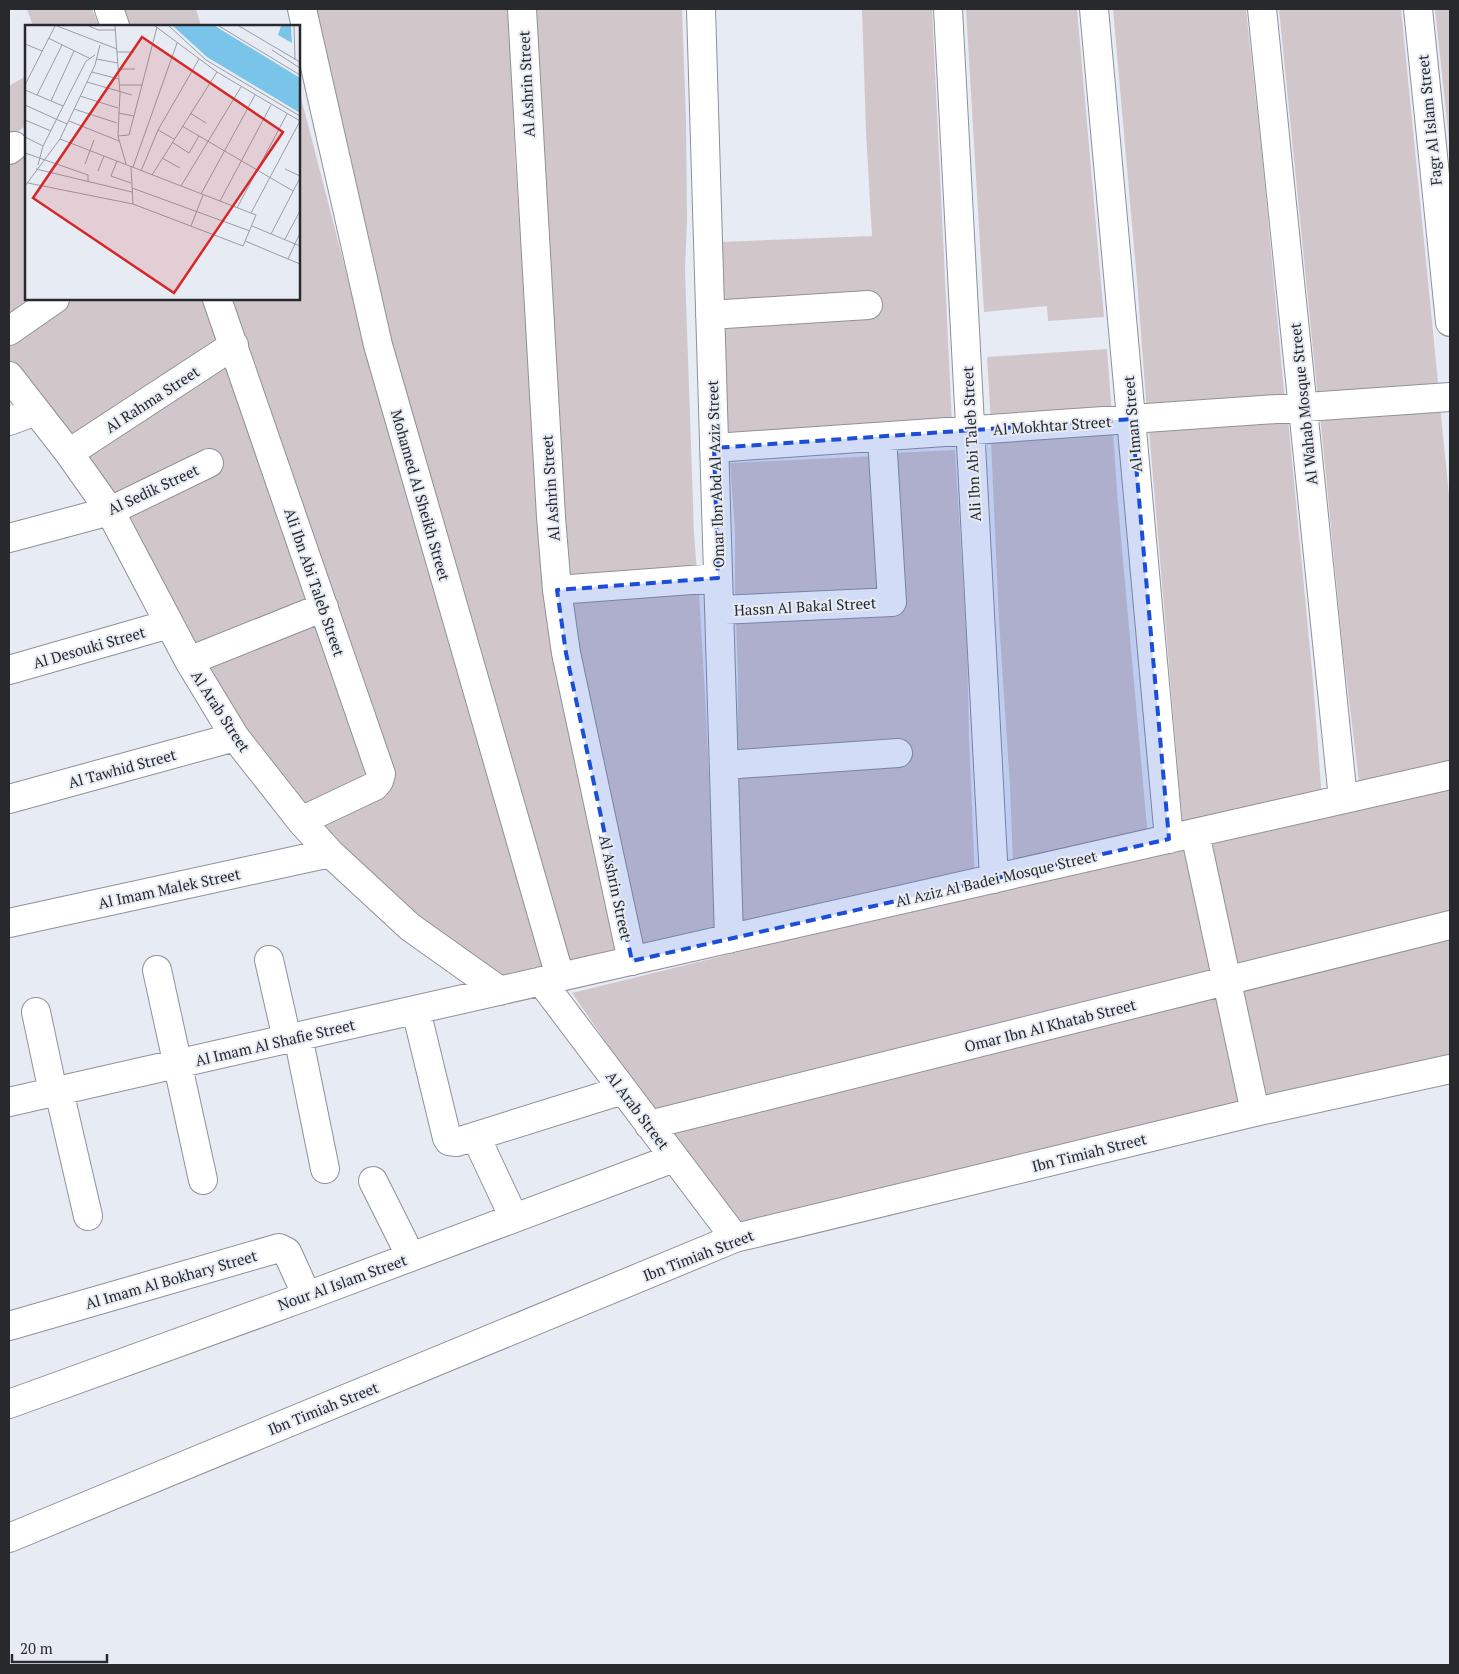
<svg xmlns="http://www.w3.org/2000/svg" width="1459" height="1674" font-family="'PT Serif',serif">
  <style>
    .building { fill: #d1c7cb }
    .lines { fill: none; stroke-linecap: round; stroke-linejoin: round }
    .minor-casing { stroke: #8e9199; stroke-width: 30 }
    .minor { stroke: #fff; stroke-width: 28 }
    .marked { fill: #1d4ed8; fill-opacity: 0.2; stroke: #1d4ed8; stroke-width: 4; stroke-dasharray: 10 6; stroke-linejoin: round }
    .labels { text-anchor: middle; dominant-baseline: central; stroke-width: 4; stroke-linejoin: round; paint-order: stroke }
    .street-label { font-size: 15px; fill: #28292c; stroke: #e7ebf4 }
    .inset-road { fill: none; stroke: #9b9da4; stroke-width: 1 }
    .view { fill: #d62828; fill-opacity: 0.15; stroke: #d62828; stroke-width: 2.5 }
    .inset-edge { fill: none; stroke: #28292c; stroke-width: 2.5 }
  </style>
  <rect width="100%" height="100%" fill="#e7ebf4"/>
  <!-- building -->
  <path class="building" d="M 27,9 L 92,9 L 99,26 L 33,26 Z
    M 122,9 L 196,9 L 201,26 L 129,26 Z
    M 316,9 L 509,9 L 515,159 L 528,342 L 620,957 L 567,969 L 398,383 Z
    M 533,9 L 682,9 L 686,117 L 687,220 L 685,271 L 694,533 L 697,573 L 565,579 Z
    M 862,9 L 932,9 L 952,423 L 727,440 L 723,324 L 876,314 L 875,293 L 722,303 L 721,242 L 872,236 L 866,132 Z
    M 966,9 L 1077,9 L 1104,317 L 1048,321 L 1047,306 L 984,312 Z
    M 1113,9 L 1246,9 L 1263,165 L 1285,402 L 1147,413 L 1137,281 Z
    M 1279,9 L 1401,9 L 1439,392 L 1318,400 Z
    M 1435,9 L 1450,9 L 1450,140 L 1449,140 Z
    M 26,76 L 26,131 L 24,127 L 9,138 L 9,86 Z
    M 299,90 L 366,349 L 552,973 L 502,984 L 429,930 L 312,825 L 385,789 L 395,775 L 373,706 L 322,560 L 227,299 L 299,299 Z
    M 26,149 L 26,299 L 37,299 L 9,318 L 9,161 Z
    M 74,299 L 207,299 L 224,341 L 73,443 L 9,360 L 9,343 Z
    M 1107,349 L 1112,415 L 991,422 L 987,357 Z
    M 231,356 L 316,603 L 194,652 L 123,515 L 80,453 Z
    M 1440,406 L 1450,505 L 1450,770 L 1360,790 L 1343,651 L 1320,415 Z
    M 1288,419 L 1313,681 L 1322,799 L 1183,830 L 1149,430 Z
    M 1113,433 L 1118,505 L 1148,838 L 1013,864 L 1010,786 L 999,620 L 991,441 Z
    M 955,450 L 967,646 L 969,739 L 975,879 L 742,930 L 737,774 L 738,681 L 736,616 L 900,608 L 890,453 Z
    M 876,456 L 884,593 L 735,601 L 735,531 L 730,463 Z
    M 699,592 L 706,712 L 716,937 L 637,953 L 570,600 Z
    M 320,617 L 374,771 L 302,814 L 200,663 Z
    M 1450,785 L 1450,920 L 1231,973 L 1202,845 Z
    M 1189,849 L 1216,976 L 655,1113 L 572,993 L 791,939 Z
    M 1450,935 L 1450,1060 L 1258,1103 L 1233,989 Z
    M 1221,992 L 1247,1110 L 741,1228 L 666,1127 Z"/>
  <g class="lines">
    <!-- minor casing -->
    <g class="minor-casing">
      <path id="minor" d="M 109,9 L 115,26
        M 302,9 L 378,345 L 560,977
        M 522,9 L 551,517 L 557,590 L 566,653 L 632,961
        M 701,9 L 729,939
        M 948,9 L 994,879
        M 1094,9 L 1169,839
        M 1262,9 L 1343,799
        M 1418,9 L 1450,322
        M 9,150 L 14,146
        M 217,299 L 381,774 L 379,781 L 375,786 L 301,821
        M 710,315 L 868,305
        M 9,331 L 55,299
        M 9,376 L 69,453 L 110,511 L 189,661 L 235,737 L 301,821 L 330,853 L 410,927 L 500,991
        M 9,421 L 36,411
        M 714,448 L 1450,397
        M 69,453 L 234,345
        M 9,538 L 110,511 L 209,463
        M 557,590 L 718,578
        M 719,610 L 892,602 L 882,437
        M 189,661 L 324,607
        M 9,670 L 169,624
        M 724,765 L 898,753
        M 9,799 L 235,737
        M 1195,833 L 1255,1112
        M 9,923 L 330,853
        M 269,960 L 287,1039
        M 157,970 L 203,1180
        M 541,981 L 735,1238
        M 416,1010 L 447,1138 L 449,1141 L 457,1142 L 623,1090
        M 36,1012 L 53,1092
        M 298,1036 L 325,1169
        M 59,1091 L 88,1216
        M 9,1102 L 1450,775
        M 649,1125 L 1450,925
        M 476,1137 L 514,1218
        M 373,1181 L 411,1257
        M 9,1326 L 279,1248 L 287,1252 L 307,1296
        M 9,1404 L 307,1296 L 674,1158
        M 9,1538 L 735,1238 L 1255,1112 L 1450,1069"/>
    </g>
    <!-- minor -->
    <use href="#minor" class="minor"/>
  </g>
  <!-- marked area -->
  <path class="marked" d="M 1132,419 L 1169,839 L 632,961 L 566,653 L 557,590 L 718,578 L 714,448 Z"/>
  <g class="labels">
    <!-- street labels -->
    <g class="street-label">
      <text transform="translate(526 84) rotate(-93)">Al Ashrin Street</text>
      <text transform="translate(1429 120) rotate(-96)">Fagr Al Islam Street</text>
      <text transform="translate(152 399) rotate(-33)">Al Rahma Street</text>
      <text transform="translate(1303 404) rotate(-96)">Al Wahab Mosque Street</text>
      <text transform="translate(1132 424) rotate(-95)">Al Iman Street</text>
      <text transform="translate(1052 425) rotate(-4)">Al Mokhtar Street</text>
      <text transform="translate(971 444) rotate(-93)">Ali Ibn Abi Taleb Street</text>
      <text transform="translate(715 474) rotate(-92)">Omar Ibn Abd Al Aziz Street</text>
      <text transform="translate(550 488) rotate(-94)">Al Ashrin Street</text>
      <text transform="translate(153 489) rotate(-25)">Al Sedik Street</text>
      <text transform="translate(421 495) rotate(74)">Mohamed Al Sheikh Street</text>
      <text transform="translate(315 582) rotate(71)">Ali Ibn Abi Taleb Street</text>
      <text transform="translate(805 606) rotate(-3)">Hassn Al Bakal Street</text>
      <text transform="translate(89 647) rotate(-16)">Al Desouki Street</text>
      <text transform="translate(221 711) rotate(57)">Al Arab Street</text>
      <text transform="translate(122 768) rotate(-15)">Al Tawhid Street</text>
      <text transform="translate(996 878) rotate(-13)">Al Aziz Al Badei Mosque Street</text>
      <text transform="translate(616 887) rotate(78)">Al Ashrin Street</text>
      <text transform="translate(169 888) rotate(-12)">Al Imam Malek Street</text>
      <text transform="translate(1050 1025) rotate(-14)">Omar Ibn Al Khatab Street</text>
      <text transform="translate(275 1042) rotate(-13)">Al Imam Al Shafie Street</text>
      <text transform="translate(638 1110) rotate(53)">Al Arab Street</text>
      <text transform="translate(1089 1152) rotate(-14)">Ibn Timiah Street</text>
      <text transform="translate(698 1255) rotate(-21)">Ibn Timiah Street</text>
      <text transform="translate(171 1279) rotate(-16)">Al Imam Al Bokhary Street</text>
      <text transform="translate(342 1282) rotate(-20)">Nour Al Islam Street</text>
      <text transform="translate(323 1408) rotate(-22)">Ibn Timiah Street</text>
    </g>
  </g>
  <!-- overview -->
  <g transform="translate(25 25)">
    <rect width="275" height="275" fill="#e7ebf4"/>
    <path d="M 148,1 L 190,1 L 275,53 L 275,88 L 182,32 ZM 256,1 L 266,1 L 267,18 L 253,10 Z" fill="#7bc4e9"/>
    <path class="inset-road" d="M 32,1 L 92,24M 64,1 L 73,5 L 91,5M 90,1 L 95,68 L 93,111 L 101,139M 130,1 L 192,47 L 275,96M 144,1 L 181,35 L 275,91M 194,1 L 275,50M 214,1 L 275,37M 269,1 L 270,35M 23,13 L 64,33M 0,19 L 17,26M 247,25 L 275,43M 92,27 L 109,27M 71,34 L 93,38M 93,44 L 110,44M 67,47 L 94,54M 62,57 L 107,70M 0,60 L 30,1M 95,60 L 117,60M 0,65 L 38,81M 12,70 L 37,20M 55,71 L 93,83M 26,76 L 49,26M 0,80 L 42,99M 49,84 L 92,98M 93,88 L 109,91M 165,88 L 181,98M 0,95 L 26,106M 44,96 L 94,116M 157,101 L 268,166M 133,105 L 149,114M 93,111 L 104,110 L 132,2M 0,112 L 18,121M 147,117 L 164,128 L 174,111M 0,128 L 63,150 L 63,157M 137,133 L 155,143M 92,136 L 86,151 L 106,158M 60,139 L 69,115M 13,140 L 18,121 L 61,36 L 70,30M 106,142 L 108,179M 108,142 L 152,18M 11,144 L 107,167M 260,144 L 275,151M 73,146 L 79,131M 116,146 L 133,105 L 174,34M 127,150 L 192,47M 3,158 L 108,179 L 218,221 L 231,190 L 35,114M 0,161 L 35,114 L 70,40 L 75,20M 156,161 L 216,62M 107,163 L 225,206M 176,169 L 230,70M 195,176 L 246,80M 212,183 L 262,89M 226,188 L 275,96M 166,201 L 178,170M 227,201 L 275,221M 246,209 L 275,153M 260,214 L 275,186M 220,216 L 275,239M 263,234 L 275,208"/>
    <path class="view" d="M 117,12 L 258,107 L 149,268 L 8,173 Z"/>
    <rect width="275" height="275" class="inset-edge"/>
  </g>
  <!-- border -->
  <rect width="1459" height="1674" fill="none" stroke="#28292c" stroke-width="20"/>
  <!-- scale -->
  <path d="M12 1654v8h95v-8" fill="none" stroke="#28292c" stroke-width="2.5"/>
  <text x="20" y="1654" font-size="15" fill="#28292c" stroke="#e7ebf4" stroke-width="4" paint-order="stroke">20 m</text>
</svg>
